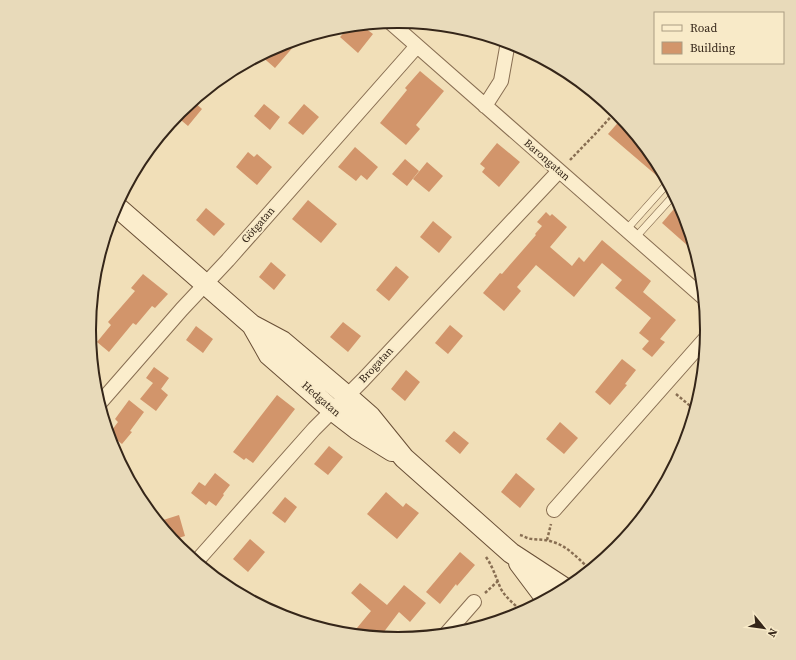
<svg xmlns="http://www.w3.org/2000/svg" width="796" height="660" font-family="'Source Serif 4',serif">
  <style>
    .building { fill: #d2956b }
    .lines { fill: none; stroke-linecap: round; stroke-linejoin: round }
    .lane-casing { stroke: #886e52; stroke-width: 8 }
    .street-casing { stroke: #886e52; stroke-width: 16 }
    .secondary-casing { stroke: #694f36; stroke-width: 22 }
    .path { stroke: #886e52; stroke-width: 2.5; stroke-dasharray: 3 2; stroke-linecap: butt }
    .lane { stroke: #fbedcc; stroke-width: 7 }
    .street { stroke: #fbedcc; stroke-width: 14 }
    .secondary { stroke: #fbedcc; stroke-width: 20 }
    .labels { text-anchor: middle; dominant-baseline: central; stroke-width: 3.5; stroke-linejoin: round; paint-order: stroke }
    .street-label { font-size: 11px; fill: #352619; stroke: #f8eac8 }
    .rim { fill: none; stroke: #352619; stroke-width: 2 }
  </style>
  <rect width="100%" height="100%" fill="#f1dfb8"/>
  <!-- building -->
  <path class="building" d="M 361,25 L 373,34 L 358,53 L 340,37 L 350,26 Z
    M 301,38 L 275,68 L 260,55 L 280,44 Z
    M 420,71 L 444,91 L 416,125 L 420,129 L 406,145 L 380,123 L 407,90 L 405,88 Z
    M 193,101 L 202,109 L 188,126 L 176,116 L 180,111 Z
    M 264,104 L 280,117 L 270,130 L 254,116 Z
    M 304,104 L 319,117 L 303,135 L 288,123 Z
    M 622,118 L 655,159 L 666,179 L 663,181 L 608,134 Z
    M 497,143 L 520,162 L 499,187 L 482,172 L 485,168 L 480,164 Z
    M 355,147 L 378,167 L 367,180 L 361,175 L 356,181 L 338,167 Z
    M 248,152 L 254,157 L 257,154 L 272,167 L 257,185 L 236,167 Z
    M 405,159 L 419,171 L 407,186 L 392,174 Z
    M 427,162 L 443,176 L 429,192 L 413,179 Z
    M 308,200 L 337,224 L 321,243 L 292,219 Z
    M 679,203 L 684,212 L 696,253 L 662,223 Z
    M 206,208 L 225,224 L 214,236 L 196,220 Z
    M 546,212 L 550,216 L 552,214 L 567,227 L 550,247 L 572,266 L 579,257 L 584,262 L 602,240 L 651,281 L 643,292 L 676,320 L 660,339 L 665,342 L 652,357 L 642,349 L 649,341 L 639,333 L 651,318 L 615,288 L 622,280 L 602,263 L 574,297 L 536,265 L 517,287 L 521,291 L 504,311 L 483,293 L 500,273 L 502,274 L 536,235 L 535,234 L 542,226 L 537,222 Z
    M 433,221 L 452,237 L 439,253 L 420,237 Z
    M 271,262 L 286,275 L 274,290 L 259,277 Z
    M 396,266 L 409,277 L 389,301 L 376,290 Z
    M 143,274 L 168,294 L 155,308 L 152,306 L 136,325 L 133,323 L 109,352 L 97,342 L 111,325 L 108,322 L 135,291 L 131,288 Z
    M 343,322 L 361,336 L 348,352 L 330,337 Z
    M 450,325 L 463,336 L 448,354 L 435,343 Z
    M 196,326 L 213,339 L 203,353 L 186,340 Z
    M 622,359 L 636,370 L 625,384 L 627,385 L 610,405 L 595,392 Z
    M 154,367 L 169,378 L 161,389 L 160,388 L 168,395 L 156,411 L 140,399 L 153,383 L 146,378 Z
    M 406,370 L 420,382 L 405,401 L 391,389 Z
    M 277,395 L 295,409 L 253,463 L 246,458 L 244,460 L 233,452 Z
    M 129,400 L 144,412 L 130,431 L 132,432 L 122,444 L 109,434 L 118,422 L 115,419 Z
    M 560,422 L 578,438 L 564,454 L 546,439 Z
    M 454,431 L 469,443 L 460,454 L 445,441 Z
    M 329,446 L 343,457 L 328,475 L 314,464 Z
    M 215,473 L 230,485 L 223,494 L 224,495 L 216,506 L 209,501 L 206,505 L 191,493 L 199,482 L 205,486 Z
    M 516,473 L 535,489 L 520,508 L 501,492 Z
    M 386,492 L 403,507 L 406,503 L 419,513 L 397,539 L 367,514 Z
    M 285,497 L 297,507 L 285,523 L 272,513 Z
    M 179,515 L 185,536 L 172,540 L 157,522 Z
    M 250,539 L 265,552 L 248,572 L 233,559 Z
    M 460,552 L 475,565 L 457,586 L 456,584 L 440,604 L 426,592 Z
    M 360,583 L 387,605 L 404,585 L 426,603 L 410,622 L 399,612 L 380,637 L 352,634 L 371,611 L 351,593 Z"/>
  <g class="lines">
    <!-- lane casing -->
    <g class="lane-casing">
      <path id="lane" d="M 626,230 L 668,183
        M 635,238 L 674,195"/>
    </g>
    <!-- street casing -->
    <g class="street-casing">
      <path id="street" d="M 390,22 L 704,298
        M 485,106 L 501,81 L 508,42
        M 99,404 L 182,309 L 228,260 L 417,46
        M 554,510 L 706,338
        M 196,562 L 314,429 L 363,380 L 559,171
        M 446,634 L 474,602"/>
    </g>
    <!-- secondary casing -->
    <g class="secondary-casing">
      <path id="secondary" d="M 116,206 L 252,325 L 282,341 L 347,396 L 370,416 L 404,458 L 511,553 L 566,589
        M 252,325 L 269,355 L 332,410 L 358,430 L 392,451
        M 519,563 L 546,599"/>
    </g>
    <!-- path -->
    <path class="path" d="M 570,160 L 598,131 L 616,111
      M 676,394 L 695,410
      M 520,535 C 524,536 528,539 532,539 C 539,540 546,539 553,542 C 568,546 579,560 591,570
      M 547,540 L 551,524
      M 486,557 C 493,567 496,578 501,589 C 506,598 515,605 523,612
      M 485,593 L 498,581"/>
    <!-- lane -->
    <use href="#lane" class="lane"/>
    <!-- street -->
    <use href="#street" class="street"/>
    <!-- secondary -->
    <use href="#secondary" class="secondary"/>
  </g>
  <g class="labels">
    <!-- street labels -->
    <g class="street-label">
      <text transform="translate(547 160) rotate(41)">Barongatan</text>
      <text transform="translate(258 225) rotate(-49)">Götgatan</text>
      <text transform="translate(376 365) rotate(-47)">Brogatan</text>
      <text transform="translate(321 399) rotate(41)">Hedgatan</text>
    </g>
  </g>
  <!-- crop -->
  <path d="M0 0H796V660H0ZM96 330a302 302 0 1 1 604 0a302 302 0 1 1-604 0Z" fill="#e8daba" fill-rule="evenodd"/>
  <path class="rim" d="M96 330a302 302 0 1 1 604 0a302 302 0 1 1-604 0Z"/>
  <!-- legend -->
  <rect x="654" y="12" width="130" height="52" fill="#f8eac8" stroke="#aa9c82"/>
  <rect x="662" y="25" width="20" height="6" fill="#fbedcc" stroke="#aa9c82"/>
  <text x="690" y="32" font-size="12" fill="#352619">Road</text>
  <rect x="662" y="42" width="20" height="12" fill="#d2956b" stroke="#aa9c82"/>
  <text x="690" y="52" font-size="12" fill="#352619">Building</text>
  <!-- north arrow -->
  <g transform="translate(764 628) rotate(119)" stroke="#f8eac8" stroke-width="3" paint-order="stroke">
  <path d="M0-3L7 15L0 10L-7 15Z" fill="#352619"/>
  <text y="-6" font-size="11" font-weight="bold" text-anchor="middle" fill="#352619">N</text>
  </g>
</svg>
